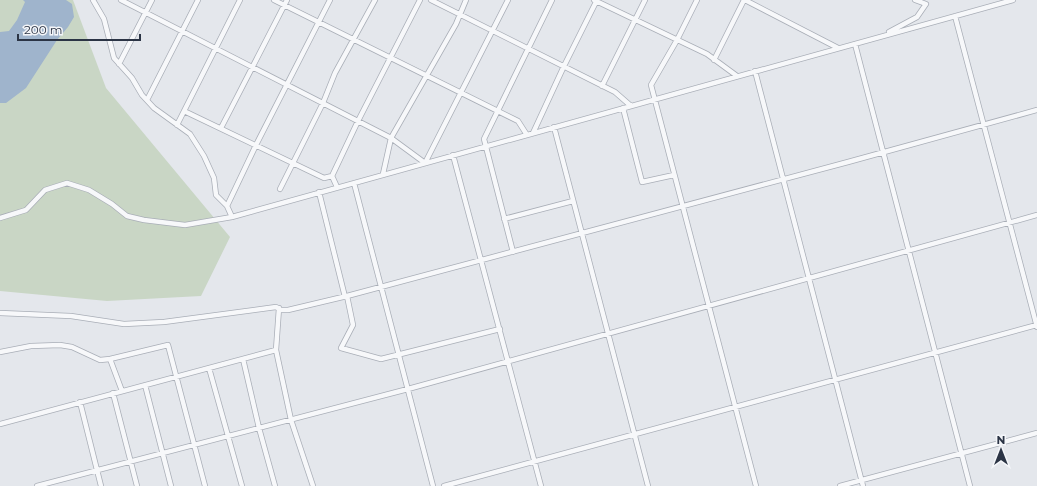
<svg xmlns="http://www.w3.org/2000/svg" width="1037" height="486" font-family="Montserrat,sans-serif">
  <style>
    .green { fill: #c9d6c5 }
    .water { fill: #9fb4cc }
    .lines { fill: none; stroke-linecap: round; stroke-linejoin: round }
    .minor-casing { stroke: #a9aeb7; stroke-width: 6 }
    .minor { stroke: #f7f8fa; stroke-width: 4.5 }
  </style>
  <rect width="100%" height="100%" fill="#e4e7ec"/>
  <!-- green -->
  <path class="green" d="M 0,0 L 73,0 L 106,88 L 230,237 L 201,296 L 107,301 L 0,291 Z"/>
  <!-- water -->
  <path class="water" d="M 23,0 L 66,0 L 72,4 L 74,17 L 68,27 L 57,40 L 26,88 L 6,103 L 0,103 L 0,32 L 9,31 L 17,20 L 25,2 Z"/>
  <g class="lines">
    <!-- minor casing -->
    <g class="minor-casing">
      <path id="minor" d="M 93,0 L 104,19 L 114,58 L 132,78 L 142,95 L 154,108 L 190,134 L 204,156 L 214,178 L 216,195 L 227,206 L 232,217
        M 121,0 L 391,138 L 425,163 L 508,0
        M 274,0 L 518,121 L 527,135
        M 431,0 L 615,92 L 631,106
        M 594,0 L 707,54 L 737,76
        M 697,0 L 677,40 L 651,85 L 756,486
        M 745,0 L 838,48
        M 955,16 L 1037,327
        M 889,32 L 917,17 L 926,4 L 915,0
        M 855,44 L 970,486
        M 714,60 L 744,0
        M 119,64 L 152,0
        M 755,71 L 863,486
        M 602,86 L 645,0
        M 147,100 L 198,0
        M 623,108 L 642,182 L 674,175
        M 184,111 L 324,178 L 332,176
        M 177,125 L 240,0
        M 554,127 L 648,486
        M 221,128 L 287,0
        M 533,133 L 564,66 L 597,0
        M 453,155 L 541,486
        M 383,174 L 391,138 L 456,24 L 466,0
        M 354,183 L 433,486
        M 337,187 L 332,176 L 358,121 L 420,0
        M 280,189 L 323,103 L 335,73 L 375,0
        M 319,192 L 345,297
        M 227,206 L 256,145 L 330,0
        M 0,218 L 26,210 L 45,190 L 67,183 L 89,190 L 112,204 L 127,216 L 144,220 L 185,225 L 232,217 L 1013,0
        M 504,219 L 573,201
        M 513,252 L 484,139 L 552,0
        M 347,296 L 848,162 L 1037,110
        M 279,308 L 276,350 L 291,420 L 313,486
        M 0,313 L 71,316 L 124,324 L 164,322 L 276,307 L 281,310 L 288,310 L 347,296 L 353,325 L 341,348 L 381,359 L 500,329
        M 0,352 L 31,346 L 60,345 L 72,347 L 100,360 L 110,359 L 122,391
        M 110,359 L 168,345 L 205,486
        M 243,359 L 259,428 L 275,486
        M 209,368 L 242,486
        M 145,385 L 171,486
        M 113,393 L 137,486
        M 80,402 L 101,486
        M 0,424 L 276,350
        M 37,486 L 408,389 L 1037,215
        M 444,486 L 1037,325
        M 840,486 L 1037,433"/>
    </g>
    <!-- minor -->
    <use href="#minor" class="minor"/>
  </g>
  <!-- north arrow -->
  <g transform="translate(1001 450)" stroke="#f4f6f9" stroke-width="3" paint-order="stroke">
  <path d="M0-3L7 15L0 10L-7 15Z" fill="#2b3445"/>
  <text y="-6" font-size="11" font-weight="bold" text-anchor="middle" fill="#2b3445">N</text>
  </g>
  <!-- scale -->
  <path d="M18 34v6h122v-6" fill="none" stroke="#2b3445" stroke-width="2"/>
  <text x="24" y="34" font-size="12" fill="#2b3445" stroke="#f4f6f9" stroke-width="3" paint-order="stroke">200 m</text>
</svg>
